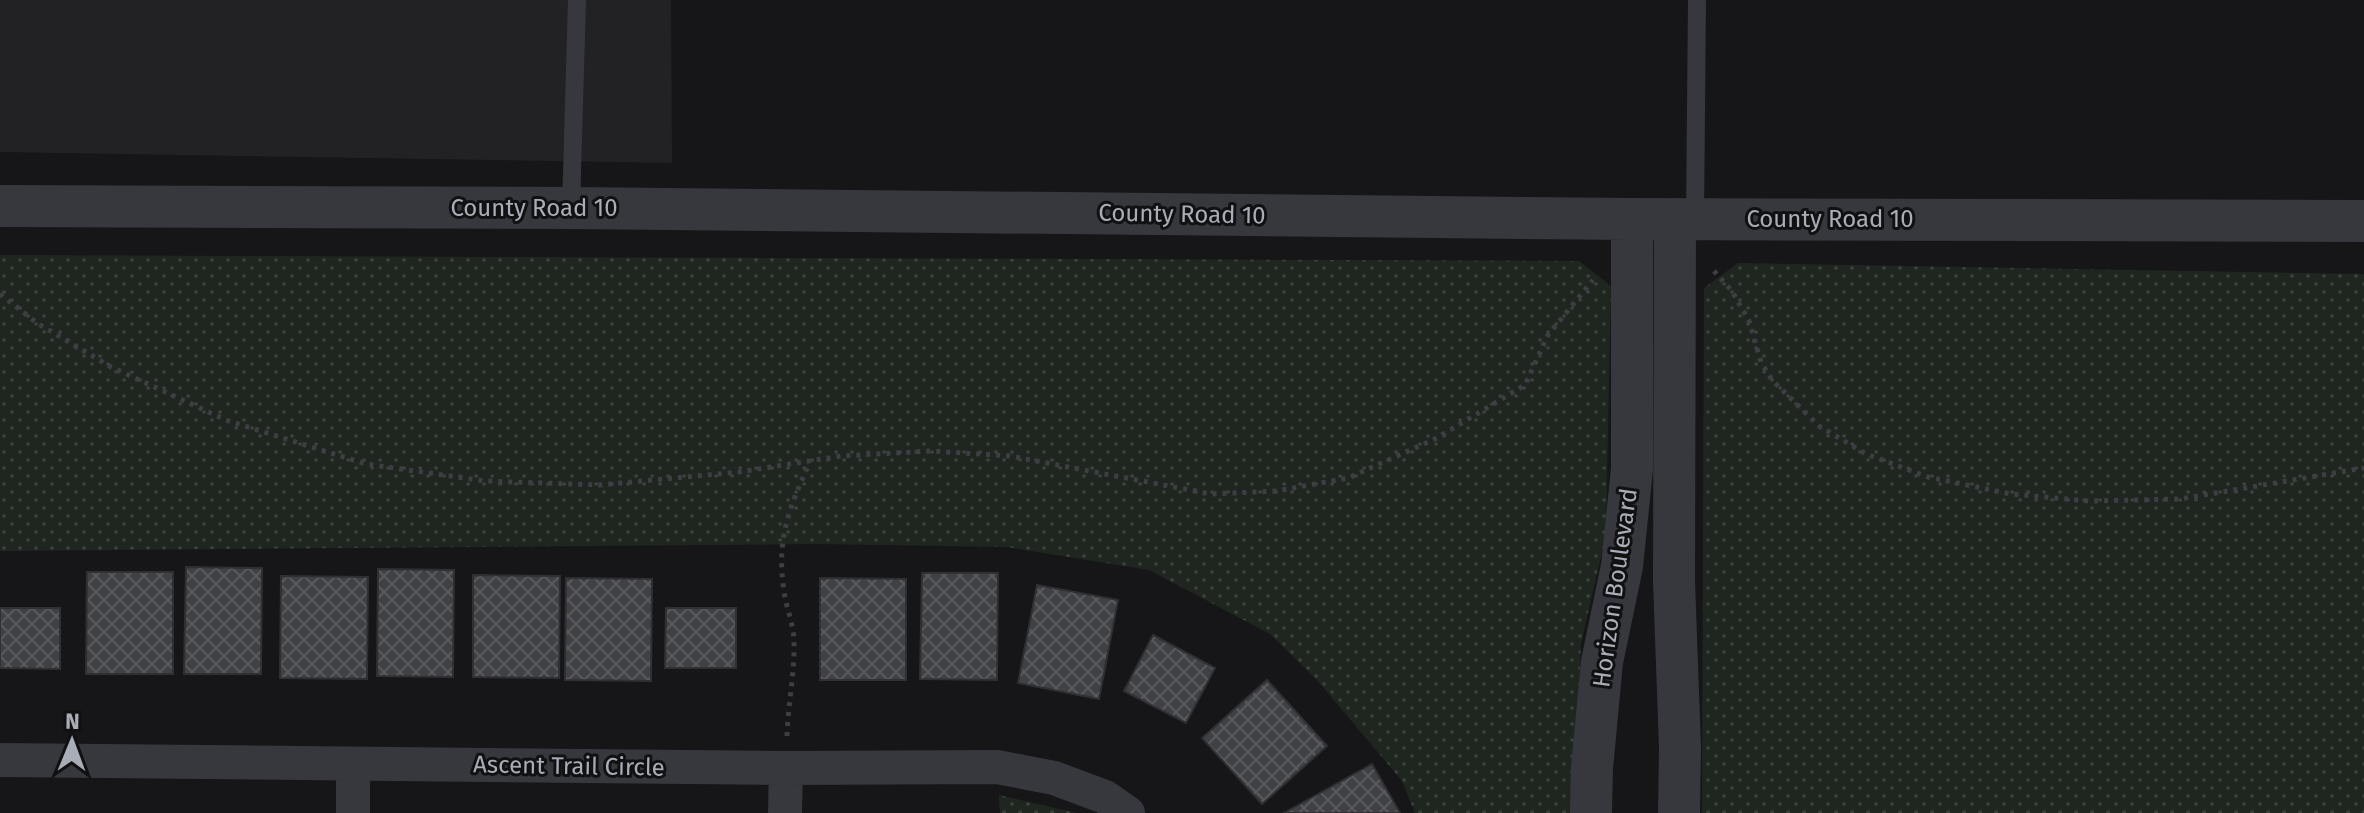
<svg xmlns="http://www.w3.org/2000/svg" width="2364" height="813" font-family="'Fira Sans',sans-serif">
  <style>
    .built { fill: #222225 }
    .park { fill: url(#park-dots) }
    .building { fill: url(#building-cross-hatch); stroke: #303034; stroke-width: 2 }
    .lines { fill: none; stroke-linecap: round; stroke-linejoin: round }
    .path { stroke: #3d3f44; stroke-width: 5; stroke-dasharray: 4 6; stroke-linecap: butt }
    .service { stroke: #37383d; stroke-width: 18 }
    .minor { stroke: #37383d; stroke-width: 34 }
    .tertiary { stroke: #37383d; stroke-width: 42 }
    .labels { text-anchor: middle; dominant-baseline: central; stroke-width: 6; stroke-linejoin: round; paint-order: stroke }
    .street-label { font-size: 24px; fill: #a8adb8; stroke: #111113 }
  </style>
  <defs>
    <pattern id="park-dots" width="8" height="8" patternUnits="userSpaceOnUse" patternTransform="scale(2)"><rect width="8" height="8" fill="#1e261f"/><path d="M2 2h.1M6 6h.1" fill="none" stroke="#3c433d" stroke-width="1.8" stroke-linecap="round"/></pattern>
    <pattern id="building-cross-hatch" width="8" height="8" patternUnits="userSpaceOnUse" patternTransform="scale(2)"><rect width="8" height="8" fill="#404145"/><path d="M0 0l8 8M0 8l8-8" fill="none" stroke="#595a5e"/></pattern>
  </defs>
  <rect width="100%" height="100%" fill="#161618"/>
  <!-- built -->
  <path class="built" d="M 0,0 L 671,0 L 672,163 L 0,152 Z"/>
  <!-- park -->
  <path class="park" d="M 0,255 L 1579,261 L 1611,286 L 1606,534 L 1581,644 L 1574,813 L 1415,813 L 1402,781 L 1317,680 L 1270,634 L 1149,570 L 1007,547 L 817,544 L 0,551 Z
    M 1738,263 L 2364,274 L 2364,813 L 1702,813 L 1704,288 Z
    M 999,795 L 1076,813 L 1000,813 Z"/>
  <!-- building -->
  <path class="building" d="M 186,567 L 262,568 L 261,674 L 184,674 Z
    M 378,569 L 454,570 L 453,677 L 377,676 Z
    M 87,572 L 173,572 L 173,674 L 86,674 Z
    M 922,573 L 998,573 L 997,680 L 920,679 Z
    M 473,575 L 560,576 L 559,678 L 473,677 Z
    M 281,576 L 368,577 L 367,679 L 280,678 Z
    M 566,578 L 652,579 L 651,681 L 565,680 Z
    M 820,578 L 906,579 L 906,680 L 820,680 Z
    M 1037,585 L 1118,600 L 1099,699 L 1018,683 Z
    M 0,608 L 60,608 L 60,669 L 0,668 Z
    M 666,608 L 736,608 L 736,668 L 665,668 Z
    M 1153,635 L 1215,668 L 1186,723 L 1124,691 Z
    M 1267,680 L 1327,746 L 1262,804 L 1202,738 Z
    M 1372,764 L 1400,813 L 1284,813 Z"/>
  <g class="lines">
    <!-- path -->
    <path class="path" d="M 1714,271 L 1732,291 L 1749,321 L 1761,362 L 1772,380 L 1819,426 L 1866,454 L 1928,477 L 2011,494 L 2089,501 L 2180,499 L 2364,468
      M 0,294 L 37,323 L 111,367 L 226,420 L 366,464 L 485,481 L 600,485 L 739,472 L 841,456 L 931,451 L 1010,456 L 1211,494 L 1277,491 L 1348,478 L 1435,439 L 1525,385 L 1548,335 L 1593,280
      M 787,736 C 788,704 795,672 794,639 C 793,623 786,607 784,591 C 776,539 789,508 810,462"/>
    <!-- service -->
    <path class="service" d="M 571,208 L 577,0
      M 1695,219 L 1697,0"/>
    <!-- minor -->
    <path class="minor" d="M 0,760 L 786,768 L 997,767 L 1054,778 L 1105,797 L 1128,813
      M 353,764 L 353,813
      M 785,813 L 786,768"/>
    <!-- tertiary -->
    <path class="tertiary" d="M 0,206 L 571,208 L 1632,219 L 2364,221
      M 1675,219 L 1674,581 L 1680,748 L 1679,813
      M 1591,813 L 1592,768 L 1602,662 L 1622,566 L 1632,469 L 1632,219"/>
  </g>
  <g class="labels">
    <!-- street labels -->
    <g class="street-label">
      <text x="534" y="208">County Road 10</text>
      <text transform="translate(1182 214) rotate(1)">County Road 10</text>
      <text x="1830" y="219">County Road 10</text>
      <text transform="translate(1615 588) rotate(-82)">Horizon Boulevard</text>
      <text transform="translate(569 766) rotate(1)">Ascent Trail Circle</text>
    </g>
  </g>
  <!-- north arrow -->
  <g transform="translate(72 741) rotate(1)" stroke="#111113" stroke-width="6" paint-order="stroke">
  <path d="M0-6L14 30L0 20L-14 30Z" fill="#a8adb8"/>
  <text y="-12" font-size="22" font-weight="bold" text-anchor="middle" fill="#a8adb8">N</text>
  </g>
</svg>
